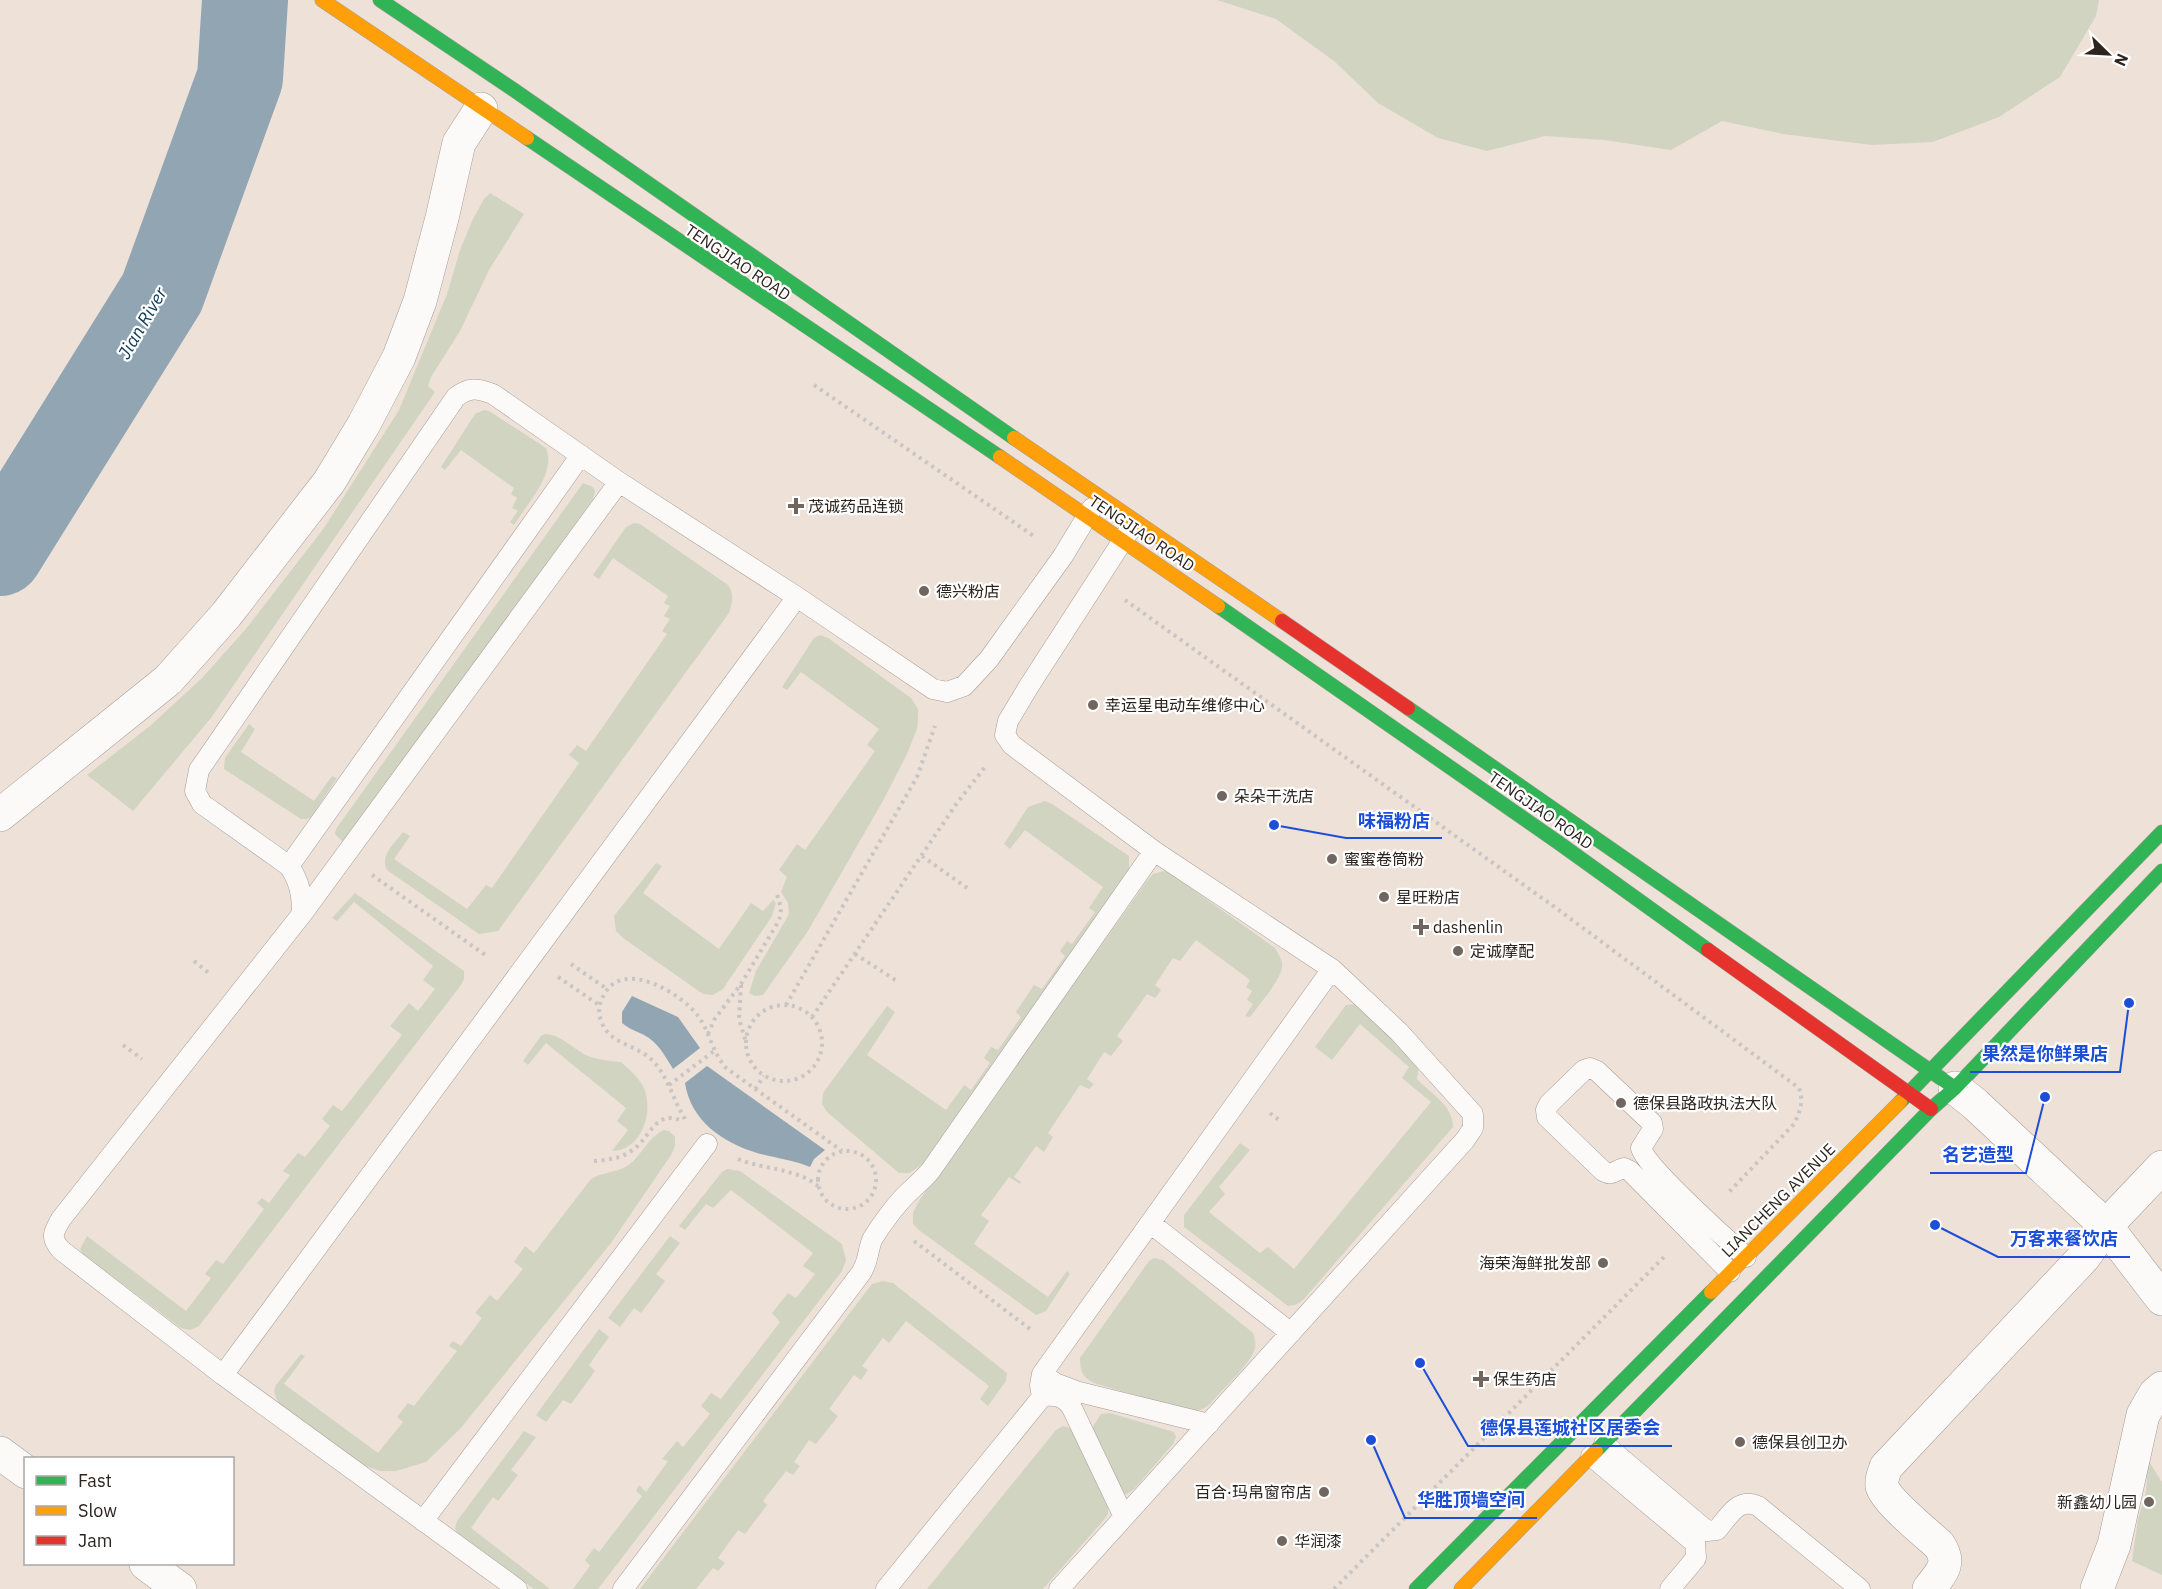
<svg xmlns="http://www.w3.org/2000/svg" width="2162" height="1589" font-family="'IBM Plex Sans','Noto Sans SC',sans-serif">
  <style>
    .green { fill: #d1d4c1 }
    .water { fill: #91a5b3 }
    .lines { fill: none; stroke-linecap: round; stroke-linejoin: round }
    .river { stroke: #91a5b3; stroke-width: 86 }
    .lane-casing { stroke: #a69d96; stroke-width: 21 }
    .street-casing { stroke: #a69d96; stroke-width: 34 }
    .fast-casing { stroke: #a69d96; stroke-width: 15 }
    .slow-casing { stroke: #a69d96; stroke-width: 15 }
    .jam-casing { stroke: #a69d96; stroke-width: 15 }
    .path { stroke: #c9c5c3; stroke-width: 4; stroke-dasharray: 3 4.5; stroke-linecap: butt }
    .lane { stroke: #fcfaf9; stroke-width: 20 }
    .street { stroke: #fcfaf9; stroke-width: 33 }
    .fast { stroke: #30b455; stroke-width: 14 }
    .slow { stroke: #ff9f0a; stroke-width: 14 }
    .jam { stroke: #e5322d; stroke-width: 14 }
    .poi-dot { fill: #71665f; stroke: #fff; stroke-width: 2 }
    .labels { text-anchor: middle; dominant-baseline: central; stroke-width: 4.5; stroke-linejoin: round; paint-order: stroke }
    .street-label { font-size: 16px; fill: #2d241e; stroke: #fff }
    .poi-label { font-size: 16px; fill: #2d241e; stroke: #fff; text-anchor: start }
    .water-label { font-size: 18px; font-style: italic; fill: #0e3b55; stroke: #fff }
    .leader { fill: none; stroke: #1d4ed8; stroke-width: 2 }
    .callout-dot { fill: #1d4ed8; stroke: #fff; stroke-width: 2 }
    .callout-label { font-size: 18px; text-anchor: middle; font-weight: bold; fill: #1d4ed8; stroke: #fff; stroke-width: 4.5; stroke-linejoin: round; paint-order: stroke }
  </style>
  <rect width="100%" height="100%" fill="#eee1d8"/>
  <!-- green -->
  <path class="green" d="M 1217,0 L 2099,0 L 2096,16 L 2060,77 L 1999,117 L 1933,142 L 1872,145 L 1783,134 L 1722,121 L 1671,150 L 1604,140 L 1545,136 L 1487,151 L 1438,138 L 1378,103 L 1334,61 L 1276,19 Z
    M 490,193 L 524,214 L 489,270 L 460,331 L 431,377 L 428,386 L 435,392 L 211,718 L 133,811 L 87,775 L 150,726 L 202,678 L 245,630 L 324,528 L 399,410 L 447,294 L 460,250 L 473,219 L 484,199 Z
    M 484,410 L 489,411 L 546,448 C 557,473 527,504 514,525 L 510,522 L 518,511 L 512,508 L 517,498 L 511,494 L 514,488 L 461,450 L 445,470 L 441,467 L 475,414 Z
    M 583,483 L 593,487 L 595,491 L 593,499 L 354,837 L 348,841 L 343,842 L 335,834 L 336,829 Z
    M 634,523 L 640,524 L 728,585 C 735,595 732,603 729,613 L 498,931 L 479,934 L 387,870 C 379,856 395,843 403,832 L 410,836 L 394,859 L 467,909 L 486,885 L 492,888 L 579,763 L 569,755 L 577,745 L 586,751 L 667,634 L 662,631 L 670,619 L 664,616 L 670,606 L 664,603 L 668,596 L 613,558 L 599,579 L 593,575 L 626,527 Z
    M 820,635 L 828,638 L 911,698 L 918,709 L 918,718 L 917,729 L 907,754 L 884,799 L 808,931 L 763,995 L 755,996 L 749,993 L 756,971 L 789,914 L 788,903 L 781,892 L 787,877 L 779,870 L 797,844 L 805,850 L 875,751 L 867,745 L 879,729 L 801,672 L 787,690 L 782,687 L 814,638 Z
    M 249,724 L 255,729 L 241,752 L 314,801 L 332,776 L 337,778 L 311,817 L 307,819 L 301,819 L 224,769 L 225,758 Z
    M 1045,801 L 1052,804 L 1129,856 L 1129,875 L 926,1162 L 909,1173 L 899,1173 L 827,1112 L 822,1104 L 823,1093 L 887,1006 L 895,1012 L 867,1055 L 946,1110 L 964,1085 L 971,1090 L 990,1063 L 984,1058 L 991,1047 L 998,1050 L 1021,1017 L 1016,1012 L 1034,985 L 1042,989 L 1065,956 L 1060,951 L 1067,941 L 1072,944 L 1095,912 L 1089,908 L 1103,887 L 1025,830 L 1010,849 L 1004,844 L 1028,807 Z
    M 656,863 L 662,866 L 643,893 L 719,949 L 751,903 L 763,911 L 773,900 L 776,903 L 772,916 L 723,989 L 713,995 L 703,994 L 623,938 L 616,931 L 614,916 Z
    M 1164,871 L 1171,874 L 1275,948 C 1278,954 1283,960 1282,967 C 1281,980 1258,1006 1250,1017 L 1245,1016 L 1253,1004 L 1247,1000 L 1252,991 L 1246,987 L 1250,980 L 1196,940 L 1180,961 L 1173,958 L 1155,985 L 1161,990 L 1155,998 L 1147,994 L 1117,1036 L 1123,1041 L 1111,1056 L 1104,1052 L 1087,1079 L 1094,1084 L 1089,1089 L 1080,1085 L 1048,1133 L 1053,1137 L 1044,1152 L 1036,1146 L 1014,1177 L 1021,1182 L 1020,1184 L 1009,1177 L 981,1215 L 989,1221 L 974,1244 L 1048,1297 L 1067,1271 L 1070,1274 L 1046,1311 L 1036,1315 L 920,1231 L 913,1224 L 913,1213 L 920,1199 L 1147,881 L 1153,874 Z
    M 355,893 L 464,971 L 464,979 L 461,985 L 199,1326 L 190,1330 L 181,1328 L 83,1254 L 80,1249 L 87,1236 L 186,1311 L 211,1278 L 205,1274 L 216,1260 L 223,1264 L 264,1209 L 257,1203 L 262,1198 L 269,1203 L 290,1175 L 283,1171 L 298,1153 L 305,1157 L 330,1126 L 322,1119 L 333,1105 L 342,1111 L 402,1035 L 390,1026 L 409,1003 L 418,1011 L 435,989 L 423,980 L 433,966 L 354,902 L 337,921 L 332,918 Z
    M 1358,1004 L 1419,1064 L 1417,1079 C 1431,1094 1453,1105 1453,1127 L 1303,1300 L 1295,1305 L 1288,1306 L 1184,1227 L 1184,1215 L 1240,1143 L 1250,1150 L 1219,1187 L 1225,1194 L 1209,1212 L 1260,1253 L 1268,1247 L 1294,1269 L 1431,1102 L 1402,1078 L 1409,1067 L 1360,1024 L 1332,1060 L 1315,1047 L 1346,1005 Z
    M 545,1034 C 561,1034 574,1050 588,1056 C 599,1060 610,1061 621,1062 C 629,1069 638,1077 643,1086 C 655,1110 642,1151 612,1151 L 628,1130 L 617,1121 L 626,1108 L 546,1043 L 528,1065 L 523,1061 L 541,1036 Z
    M 664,1130 L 669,1131 L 675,1137 L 675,1146 L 671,1155 L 611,1243 L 460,1429 L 426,1462 L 396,1471 L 380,1471 L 360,1464 L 288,1412 L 278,1402 L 274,1392 L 276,1385 L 301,1354 L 305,1356 L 284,1384 L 378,1453 L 403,1422 L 397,1417 L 408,1403 L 414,1406 L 457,1351 L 449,1346 L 453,1341 L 461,1346 L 482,1318 L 475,1313 L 490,1295 L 497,1301 L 523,1269 L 514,1262 L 525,1246 L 534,1253 L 591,1179 C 602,1172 616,1173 627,1166 C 641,1157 648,1137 664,1130 Z
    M 727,1169 L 740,1171 L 842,1244 L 846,1260 L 842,1271 L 598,1589 L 573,1589 L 590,1566 L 585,1560 L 594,1548 L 599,1552 L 642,1496 L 636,1491 L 639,1485 L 646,1492 L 668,1461 L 662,1459 L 677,1441 L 683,1447 L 710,1414 L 701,1406 L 711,1393 L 721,1399 L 780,1322 L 772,1313 L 788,1293 L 796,1298 L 815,1274 L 803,1266 L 813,1253 L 731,1190 L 713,1208 L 706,1204 L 685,1230 L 679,1226 L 722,1172 Z
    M 670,1236 L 680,1243 L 656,1274 L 665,1281 L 641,1313 L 634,1308 L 620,1327 L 608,1318 Z
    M 1154,1258 L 1163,1260 L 1253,1333 C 1255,1339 1257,1344 1254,1351 C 1249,1365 1221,1391 1211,1403 C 1202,1411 1197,1411 1186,1410 L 1097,1384 C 1083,1378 1080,1373 1080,1358 L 1149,1261 Z
    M 883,1281 L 893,1283 L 1007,1373 L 1006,1381 L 988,1406 L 980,1399 L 989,1386 L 906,1321 L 889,1343 L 883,1338 L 862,1366 L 868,1370 L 861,1380 L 854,1375 L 829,1409 L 838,1416 L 816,1444 L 809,1440 L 794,1462 L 800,1466 L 793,1475 L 786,1471 L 763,1501 L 767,1505 L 745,1534 L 738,1530 L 718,1558 L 725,1563 L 718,1571 L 713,1568 L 696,1589 L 640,1589 L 862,1297 L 872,1284 Z
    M 599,1329 L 609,1337 L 589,1365 L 595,1371 L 571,1404 L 563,1400 L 546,1422 L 536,1415 Z
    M 1110,1413 L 1174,1432 L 1176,1437 L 1173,1444 L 1134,1489 L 1127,1494 L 1121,1493 L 1092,1428 L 1101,1414 Z
    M 1063,1426 L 1070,1428 L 1076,1435 L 1108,1508 L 1108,1514 L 1102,1522 L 1043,1589 L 927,1589 L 1056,1430 Z
    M 524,1431 L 536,1437 L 511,1470 L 518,1475 L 498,1501 L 493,1497 L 471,1528 L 550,1589 L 534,1589 L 457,1533 L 455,1528 L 457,1521 Z
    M 2148,1460 L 2162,1482 L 2162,1575 L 2132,1561 L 2138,1519 L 2146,1492 Z"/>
  <!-- water -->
  <path class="water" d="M 632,996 L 678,1017 L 700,1048 L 673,1069 C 665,1056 658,1042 644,1035 C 636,1031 629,1029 622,1023 L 622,1012 Z
    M 707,1066 L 825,1150 L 814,1159 L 810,1167 C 793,1160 775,1158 757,1153 C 722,1142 691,1121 685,1083 Z"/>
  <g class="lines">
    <!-- river -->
    <path class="river" d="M 0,553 L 162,293 L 240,78 L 245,0"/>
    <!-- lane casing -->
    <g class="lane-casing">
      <path id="lane" d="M 289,866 L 581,455
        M 302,914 L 619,482
        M 1150,1223 L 1291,1333
        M 1730,1272 L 1630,1171 L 1624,1168 C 1615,1170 1612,1177 1603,1171 L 1547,1117 L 1546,1110 L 1549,1104 L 1584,1070 L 1590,1068 L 1597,1071 L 1652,1123 L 1653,1129 L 1641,1148 C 1647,1169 1726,1238 1746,1257
        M 1042,1374 L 1055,1383 L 1079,1392 L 1209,1424
        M 223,1375 L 797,597
        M 1045,1396 C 1057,1395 1063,1397 1071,1406 L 1124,1517
        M 1604,1444 L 1707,1531 L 1717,1530 C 1729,1516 1738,1497 1758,1506 L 1860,1589
        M 1591,1456 L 1695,1543 L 1696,1558 L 1670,1589
        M 423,1521 L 707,1144
        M 517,1589 L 223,1375 L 61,1250 C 50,1237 53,1233 61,1219 L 302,914 C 302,895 300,882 289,866 L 202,804 L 195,791 L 199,770 L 456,397 C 469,387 477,388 493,394 L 619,482 L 797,597 L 933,689 L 947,692 L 964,686 L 989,659 L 1063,556 L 1092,508
        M 623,1589 L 861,1273 C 870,1259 867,1250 873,1238 C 881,1225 897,1203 908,1193 C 916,1185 924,1179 931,1170 L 1154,851
        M 886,1589 L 1042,1397 L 1040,1385 L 1042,1374 L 1332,969
        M 1059,1589 L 1465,1140 L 1473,1128 L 1473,1114 L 1399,1032 L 1332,969 L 1154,851 L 1012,745 L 1005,735 L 1008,721 L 1029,686 L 1129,531"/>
    </g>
    <!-- street casing -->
    <g class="street-casing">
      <path id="street" d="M 0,815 L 168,680 L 226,615 L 329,482 L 364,424 L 399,357 L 420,301 L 442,218 L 459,143 L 481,109
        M 1955,1088 L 1975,1104 L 2106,1226 L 2162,1299
        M 0,1453 L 26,1472
        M 146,1564 L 180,1589
        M 1929,1589 C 1941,1573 1952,1564 1939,1545 C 1926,1533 1886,1501 1882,1486 C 1881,1479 1884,1473 1886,1467 L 2084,1257 L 2106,1226 L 2162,1167
        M 2097,1589 L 2114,1545 L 2143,1415 L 2155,1394 L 2162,1388"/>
    </g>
    <!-- fast casing -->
    <g class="fast-casing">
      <path id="fast" d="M 380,0 L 514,90 L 1014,438
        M 527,138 L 1000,457
        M 1218,606 L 1559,843 L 1708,950
        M 1408,708 L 1955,1088
        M 1900,1102 L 2162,832
        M 1596,1451 L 1931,1109 L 1955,1088 L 2162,871
        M 1416,1589 L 1711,1292"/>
    </g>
    <!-- slow casing -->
    <g class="slow-casing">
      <path id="slow" d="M 322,0 L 527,138
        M 1014,438 L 1282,621
        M 1000,457 L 1218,606
        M 1711,1292 L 1900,1102
        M 1461,1589 L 1596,1451"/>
    </g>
    <!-- jam casing -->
    <g class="jam-casing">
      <path id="jam" d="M 1282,621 L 1408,708
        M 1708,950 L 1931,1109"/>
    </g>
    <!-- path -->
    <path class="path" d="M 814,385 L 1035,537
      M 1125,600 L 1556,908 L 1799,1088 C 1804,1102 1800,1111 1794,1124 L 1729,1192
      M 922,856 L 967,888
      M 372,875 L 488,957
      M 855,954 L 897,981
      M 194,961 L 210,974
      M 571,964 L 607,989
      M 558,977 L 599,1005
      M 741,985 L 739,1019 L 746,1042
      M 786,1005 L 917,777 L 935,726
      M746 1043a38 38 0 1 1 76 0a38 38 0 1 1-76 0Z
      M 812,1017 L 957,803 L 985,767
      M 708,1034 L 714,1020 L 741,984 L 777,924 C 783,912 781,907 777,895
      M 123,1045 L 142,1059
      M 669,1085 L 714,1051
      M 755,1089 L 764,1076
      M 1270,1113 L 1279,1120
      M 685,1119 C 673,1100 668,1076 652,1060 C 637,1045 610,1044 602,1023 C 597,1011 599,1003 605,993 C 625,959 682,994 698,1016 C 710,1032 712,1052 726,1068 L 842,1151
      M818 1180a29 29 0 1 1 58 0a29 29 0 1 1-58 0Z
      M 738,1159 C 765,1170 796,1168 818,1186
      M 594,1161 C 609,1160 623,1158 634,1149 C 651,1136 656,1109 682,1121
      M 914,1241 L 1030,1329
      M 1334,1589 L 1664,1257"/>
    <!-- lane -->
    <use href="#lane" class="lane"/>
    <!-- street -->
    <use href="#street" class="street"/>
    <!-- fast -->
    <use href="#fast" class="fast"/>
    <!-- slow -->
    <use href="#slow" class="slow"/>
    <!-- jam -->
    <use href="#jam" class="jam"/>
  </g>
  <!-- markers -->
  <g class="poi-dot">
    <path d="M793 497h6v6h6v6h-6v6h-6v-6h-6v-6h6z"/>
    <circle cx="924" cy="591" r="6"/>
    <circle cx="1093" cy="705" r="6"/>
    <circle cx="1222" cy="796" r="6"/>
    <circle cx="1332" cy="859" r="6"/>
    <circle cx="1384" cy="897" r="6"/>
    <path d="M1418 918h6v6h6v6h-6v6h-6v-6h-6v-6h6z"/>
    <circle cx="1458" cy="951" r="6"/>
    <circle cx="1621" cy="1103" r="6"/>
    <circle cx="1603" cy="1263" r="6"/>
    <path d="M1478 1370h6v6h6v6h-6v6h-6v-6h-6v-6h6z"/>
    <circle cx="1740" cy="1442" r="6"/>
    <circle cx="1324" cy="1492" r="6"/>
    <circle cx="2149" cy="1502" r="6"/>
    <circle cx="1282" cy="1541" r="6"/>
  </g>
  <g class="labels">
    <!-- street labels -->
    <g class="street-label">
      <text transform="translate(738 262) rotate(34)">TENGJIAO ROAD</text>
      <text transform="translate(1142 533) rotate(34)">TENGJIAO ROAD</text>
      <text transform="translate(1541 810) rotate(35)">TENGJIAO ROAD</text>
      <text transform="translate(1778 1200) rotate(-45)">LIANCHENG AVENUE</text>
    </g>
    <!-- poi labels -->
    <g class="poi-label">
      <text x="808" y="506">茂诚药品连锁</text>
      <text x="936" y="591">德兴粉店</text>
      <text x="1105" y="705">幸运星电动车维修中心</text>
      <text x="1234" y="796">朵朵干洗店</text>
      <text x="1344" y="859">蜜蜜卷筒粉</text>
      <text x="1396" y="897">星旺粉店</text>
      <text x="1433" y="927">dashenlin</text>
      <text x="1470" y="951">定诚摩配</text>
      <text x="1633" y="1103">德保县路政执法大队</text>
      <text x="1591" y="1263" text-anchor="end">海荣海鲜批发部</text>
      <text x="1493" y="1379">保生药店</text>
      <text x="1752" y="1442">德保县创卫办</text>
      <text x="1312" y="1492" text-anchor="end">百合·玛帛窗帘店</text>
      <text x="2137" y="1502" text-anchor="end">新鑫幼儿园</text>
      <text x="1294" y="1541">华润漆</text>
    </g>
    <!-- water labels -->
    <g class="water-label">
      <text transform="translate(142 323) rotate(-60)">Jian River</text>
    </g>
  </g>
  <!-- callouts -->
  <path class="leader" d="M1274 825L1346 838H1442M2129 1003L2120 1072H1970M2045 1097L2026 1173H1930M1935 1225L1998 1257H2130M1420 1363L1468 1446H1672M1371 1440L1405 1518H1537"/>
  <g class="callout-dot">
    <circle cx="1274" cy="825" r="6"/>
    <circle cx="2129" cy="1003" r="6"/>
    <circle cx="2045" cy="1097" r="6"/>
    <circle cx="1935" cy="1225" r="6"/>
    <circle cx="1420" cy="1363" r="6"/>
    <circle cx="1371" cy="1440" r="6"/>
  </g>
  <g class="callout-label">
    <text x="1394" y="827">味福粉店</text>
    <text x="2045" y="1060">果然是你鲜果店</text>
    <text x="1978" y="1161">名艺造型</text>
    <text x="2064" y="1245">万客来餐饮店</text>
    <text x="1570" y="1434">德保县莲城社区居委会</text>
    <text x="1471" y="1506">华胜顶墙空间</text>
  </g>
  <!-- legend -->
  <rect x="24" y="1457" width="210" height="108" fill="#ffffff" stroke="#aba7a5" stroke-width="1.5"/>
  <rect x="36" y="1476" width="30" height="9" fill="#30b455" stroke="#aba7a5" stroke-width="1.5"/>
  <text x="78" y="1487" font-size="18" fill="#2d241e">Fast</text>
  <rect x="36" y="1506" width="30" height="9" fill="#ff9f0a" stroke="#aba7a5" stroke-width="1.5"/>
  <text x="78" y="1517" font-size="18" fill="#2d241e">Slow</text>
  <rect x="36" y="1536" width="30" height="9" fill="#e5322d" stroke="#aba7a5" stroke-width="1.5"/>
  <text x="78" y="1547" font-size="18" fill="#2d241e">Jam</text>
  <!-- north arrow -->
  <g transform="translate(2108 54) rotate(114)" stroke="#ffffff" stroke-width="4.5" paint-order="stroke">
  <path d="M0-4.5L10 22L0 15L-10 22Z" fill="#2d241e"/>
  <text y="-9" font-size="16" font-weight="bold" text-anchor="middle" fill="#2d241e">N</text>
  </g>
</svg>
